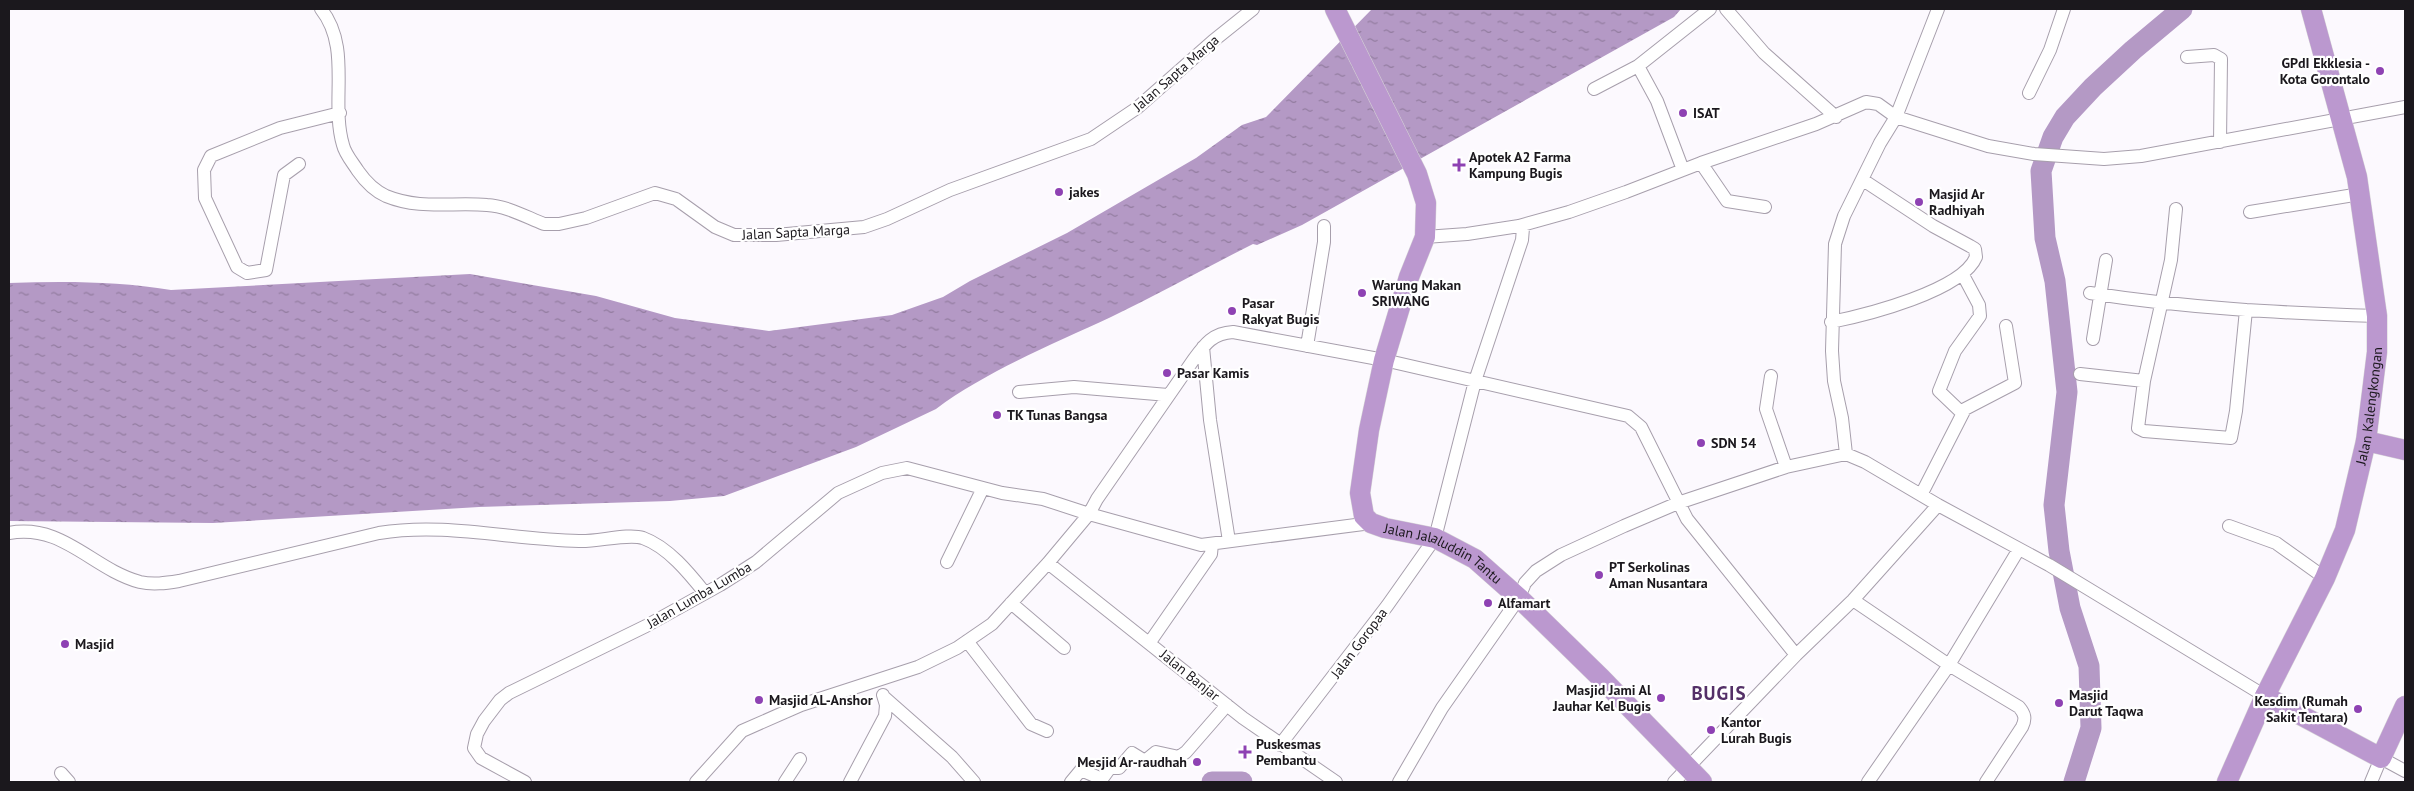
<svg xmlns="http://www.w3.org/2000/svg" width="2414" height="791" font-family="'PT Sans',sans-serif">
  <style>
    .water { fill: url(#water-ripples) }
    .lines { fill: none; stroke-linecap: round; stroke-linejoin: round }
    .river { stroke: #b499c5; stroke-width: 21 }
    .minor-casing { stroke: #a79fac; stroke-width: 14 }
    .trunk-casing { stroke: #d6d5d6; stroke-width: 21 }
    .minor { stroke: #fff; stroke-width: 12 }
    .trunk { stroke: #bb98cf; stroke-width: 20 }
    .poi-dot { fill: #8e42b3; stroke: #fff; stroke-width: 2 }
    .labels { text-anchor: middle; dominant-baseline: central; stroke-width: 4.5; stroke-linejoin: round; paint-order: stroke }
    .poi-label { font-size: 14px; font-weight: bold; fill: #1b181d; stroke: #fff; text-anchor: start }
    .street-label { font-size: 14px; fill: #1b181d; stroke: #fff }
    .district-label { font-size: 19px; font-weight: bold; letter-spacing: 1px; fill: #543068; stroke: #fff }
  </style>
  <defs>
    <pattern id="water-ripples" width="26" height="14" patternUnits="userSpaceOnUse" patternTransform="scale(1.25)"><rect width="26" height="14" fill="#b499c5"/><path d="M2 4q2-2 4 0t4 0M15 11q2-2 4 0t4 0" fill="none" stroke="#927c9f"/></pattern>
  </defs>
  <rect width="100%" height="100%" fill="#fcf9fe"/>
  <!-- water -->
  <path class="water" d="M 1372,9 L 1681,9 L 1674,17 L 1302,225 L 1257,245 L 1253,244 C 1205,268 1159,294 1111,317 C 1055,343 985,372 936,409 L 856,447 L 724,496 L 670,501 L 479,507 L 213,523 L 9,521 L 9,283 C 62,281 118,281 171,290 L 470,274 L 596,296 L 675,318 L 769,331 L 892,315 L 943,297 L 970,281 L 1067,233 L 1196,158 L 1242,125 L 1266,117 Z"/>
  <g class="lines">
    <!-- river -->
    <path class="river" d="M 1212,782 L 1242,782
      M 2074,782 L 2091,728 L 2089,666 L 2070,608 L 2059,551 L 2054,505 L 2067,392 L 2055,281 L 2045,238 L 2041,171 L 2053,137 L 2065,117 L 2093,87 L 2133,50 L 2182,9"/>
    <!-- minor casing -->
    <g class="minor-casing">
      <path id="minor" d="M 321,9 C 352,48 330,101 343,145 C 345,154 353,163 358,171 C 365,181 375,191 386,196 C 420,210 452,202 487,205 C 507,206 526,217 544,224 L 559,224 L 586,218 L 655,193 L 676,199 L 715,227 L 734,235 L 776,235 L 864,227 L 887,219 L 950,190 L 1091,139 L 1137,108 L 1213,41 L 1253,9
        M 1726,9 L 1764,53 L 1836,117
        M 2187,57 L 2214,55 L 2221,59 L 2220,142
        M 1638,66 L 1657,101 L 1683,170
        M 1594,89 L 1638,66 L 1710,9
        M 2029,93 L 2050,50 L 2064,9
        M 1701,163 L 1727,201 L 1765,207
        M 299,164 L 284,175 L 266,270 L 247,273 L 237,267 L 205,198 L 204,170 L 211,156 L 280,128 L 340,113
        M 2176,209 L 2171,260 L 2144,381 L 2138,428 L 2144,431 L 2231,438 L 2236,411 L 2246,310
        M 2250,212 L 2360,194
        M 1425,237 L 1467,234 L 1519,226 L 1569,212 L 1626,192 L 1701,163 L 1816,124 L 1866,102 L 1878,104 L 1896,117 L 1988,146 L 2034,154 L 2104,159 L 2141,156 L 2405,107
        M 2090,293 C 2185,308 2281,313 2377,316
        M 1831,322 C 1866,315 1962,291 1976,257 L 1975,249 L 1970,246 L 1933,226 L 1863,180
        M 2093,339 L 2106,260
        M 1307,346 L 1324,242 L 1324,226
        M 1203,347 L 1210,420 L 1229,541
        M 2080,374 L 2144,381
        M 1771,376 L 1766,409 L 1786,467
        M 1019,392 L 1074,387 L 1168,395
        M 1962,413 L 1939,391 L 1955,351 L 1980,316 L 1979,305 L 1963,275
        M 1846,454 L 1842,418 L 1834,381 L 1832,351 L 1835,244 L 1844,216 L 1880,143 L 1896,117 L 1938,9
        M 1921,495 L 1965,409 L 2015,383 L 2006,326
        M 2229,526 L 2276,543 L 2325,578
        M 9,533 C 63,523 92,569 140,582 C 153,585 166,583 179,581 L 379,533 C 446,522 512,540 579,541 C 597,542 628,533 643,538 C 668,547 689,573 705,593
        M 947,562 L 983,488
        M 1048,563 L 1243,718 L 1336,782
        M 1853,600 L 1949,665 L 2019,707 C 2025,714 2026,719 2022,727 L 1986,782
        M 1011,603 L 1064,648
        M 967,641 L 1031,724 L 1047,731
        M 1150,642 L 1211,554 L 1212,544
        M 885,698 L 952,757 L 974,782
        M 1280,745 L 1387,606 L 1435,538 L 1475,381 L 1522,240 L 1523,228 L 1519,226
        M 61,773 L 69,782
        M 525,782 L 481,758 L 474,748 L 477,734 L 484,721 L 500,700 L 509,693 L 646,626 L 720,585 L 756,562 L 838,493 L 882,473 L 907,468 L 1002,493 L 1043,499 L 1089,514 L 1097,499 L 1194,359 C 1205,344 1213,333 1233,332 L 1384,360 L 1628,416 L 1641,427 L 1687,519 L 1796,655
        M 696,782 L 742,731 L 801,705 L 918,667 L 957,648 L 992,624 L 1048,563 L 1089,514 L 1201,545 L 1371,523
        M 785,782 L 800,759
        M 850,782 L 885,716 L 886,705 L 883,695
        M 1071,782 L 1081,770 L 1102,779 L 1110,768 L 1119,768 L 1132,753 L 1145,761 L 1156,752 L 1179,757 L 1186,752 L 1227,705
        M 1399,782 L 1442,708 L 1519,598 L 1525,583 L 1536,571 L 1561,555 L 1624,526 L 1678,503 L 1786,467 L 1846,454 L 1865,462 L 1938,505 L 2049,565 L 2265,696
        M 1674,782 L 1796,655 L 1853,600 L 1938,505
        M 1868,782 L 1949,665 L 2019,549
        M 2371,782 L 2381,758 L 2405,771"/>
    </g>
    <!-- trunk casing -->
    <g class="trunk-casing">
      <g id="trunk">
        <path id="s1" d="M 1335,9 L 1417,174 L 1426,203 L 1425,237 L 1409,277 L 1384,360 L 1369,430 L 1360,493 L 1364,516 L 1371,523 L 1385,528 L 1435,538 L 1475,559 L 1519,598 L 1602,679 L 1702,782"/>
        <path d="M 2366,441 L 2405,450"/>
        <path d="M 2265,696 L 2381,758 L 2405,706"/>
        <path id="s2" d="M 2227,782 L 2265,696 L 2325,578 L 2345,530 L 2366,441 L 2377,352 L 2377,316 L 2357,177 L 2311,9"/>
      </g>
    </g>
    <!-- minor -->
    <use href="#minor" class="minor"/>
    <!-- trunk -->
    <use href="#trunk" class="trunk"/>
  </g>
  <!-- markers -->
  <g class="poi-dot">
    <circle cx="2380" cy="71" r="5"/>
    <circle cx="1683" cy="113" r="5"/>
    <path d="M1456.5 157.5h5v5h5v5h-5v5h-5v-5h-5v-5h5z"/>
    <circle cx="1059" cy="192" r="5"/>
    <circle cx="1919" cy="202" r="5"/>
    <circle cx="1362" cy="293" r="5"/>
    <circle cx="1232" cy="311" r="5"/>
    <circle cx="1167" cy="373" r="5"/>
    <circle cx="997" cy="415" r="5"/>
    <circle cx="1701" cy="443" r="5"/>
    <circle cx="1599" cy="575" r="5"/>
    <circle cx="1488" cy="603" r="5"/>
    <circle cx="65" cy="644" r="5"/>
    <circle cx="1661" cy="698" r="5"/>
    <circle cx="759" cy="700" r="5"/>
    <circle cx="2059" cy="703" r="5"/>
    <circle cx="2358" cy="709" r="5"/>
    <circle cx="1711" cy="730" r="5"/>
    <path d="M1242.5 744.5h5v5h5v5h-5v5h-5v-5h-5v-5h5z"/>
    <circle cx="1197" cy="762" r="5"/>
  </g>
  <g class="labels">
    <!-- poi labels -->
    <g class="poi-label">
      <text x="2370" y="63" text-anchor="end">GPdI Ekklesia -<tspan x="2370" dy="16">Kota Gorontalo</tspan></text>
      <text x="1693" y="113">ISAT</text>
      <text x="1469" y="157">Apotek A2 Farma<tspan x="1469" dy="16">Kampung Bugis</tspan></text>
      <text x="1069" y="192">jakes</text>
      <text x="1929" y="194">Masjid Ar<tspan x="1929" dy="16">Radhiyah</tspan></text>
      <text x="1372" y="285">Warung Makan<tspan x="1372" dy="16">SRIWANG</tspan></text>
      <text x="1242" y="303">Pasar<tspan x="1242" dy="16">Rakyat Bugis</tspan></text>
      <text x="1177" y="373">Pasar Kamis</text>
      <text x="1007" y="415">TK Tunas Bangsa</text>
      <text x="1711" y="443">SDN 54</text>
      <text x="1609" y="567">PT Serkolinas<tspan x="1609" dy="16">Aman Nusantara</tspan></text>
      <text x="1498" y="603">Alfamart</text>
      <text x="75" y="644">Masjid</text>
      <text x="1651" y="690" text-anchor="end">Masjid Jami Al<tspan x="1651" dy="16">Jauhar Kel Bugis</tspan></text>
      <text x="2069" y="695">Masjid<tspan x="2069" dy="16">Darut Taqwa</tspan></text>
      <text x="769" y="700">Masjid AL-Anshor</text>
      <text x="2348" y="701" text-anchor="end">Kesdim (Rumah<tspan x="2348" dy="16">Sakit Tentara)</tspan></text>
      <text x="1721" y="722">Kantor<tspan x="1721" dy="16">Lurah Bugis</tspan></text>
      <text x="1256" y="744">Puskesmas<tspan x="1256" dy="16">Pembantu</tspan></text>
      <text x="1187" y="762" text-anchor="end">Mesjid Ar-raudhah</text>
    </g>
    <!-- street labels -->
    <g class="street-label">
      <text transform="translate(1176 73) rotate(-41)">Jalan Sapta Marga</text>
      <text transform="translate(796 232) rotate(-3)">Jalan Sapta Marga</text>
      <text stroke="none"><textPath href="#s2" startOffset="405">Jalan Kalengkongan</textPath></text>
      <text stroke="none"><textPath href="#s1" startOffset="626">Jalan Jalaluddin Tantu</textPath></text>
      <text transform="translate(699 595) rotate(-30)">Jalan Lumba Lumba</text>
      <text transform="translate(1359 643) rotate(-53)">Jalan Goropaa</text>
      <text transform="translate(1190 675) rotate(39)">Jalan Banjar</text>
    </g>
    <!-- district labels -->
    <g class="district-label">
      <text x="1719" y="693">BUGIS</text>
    </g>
  </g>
  <!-- border -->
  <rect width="2414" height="791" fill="none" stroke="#1b181d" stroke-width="20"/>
</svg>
